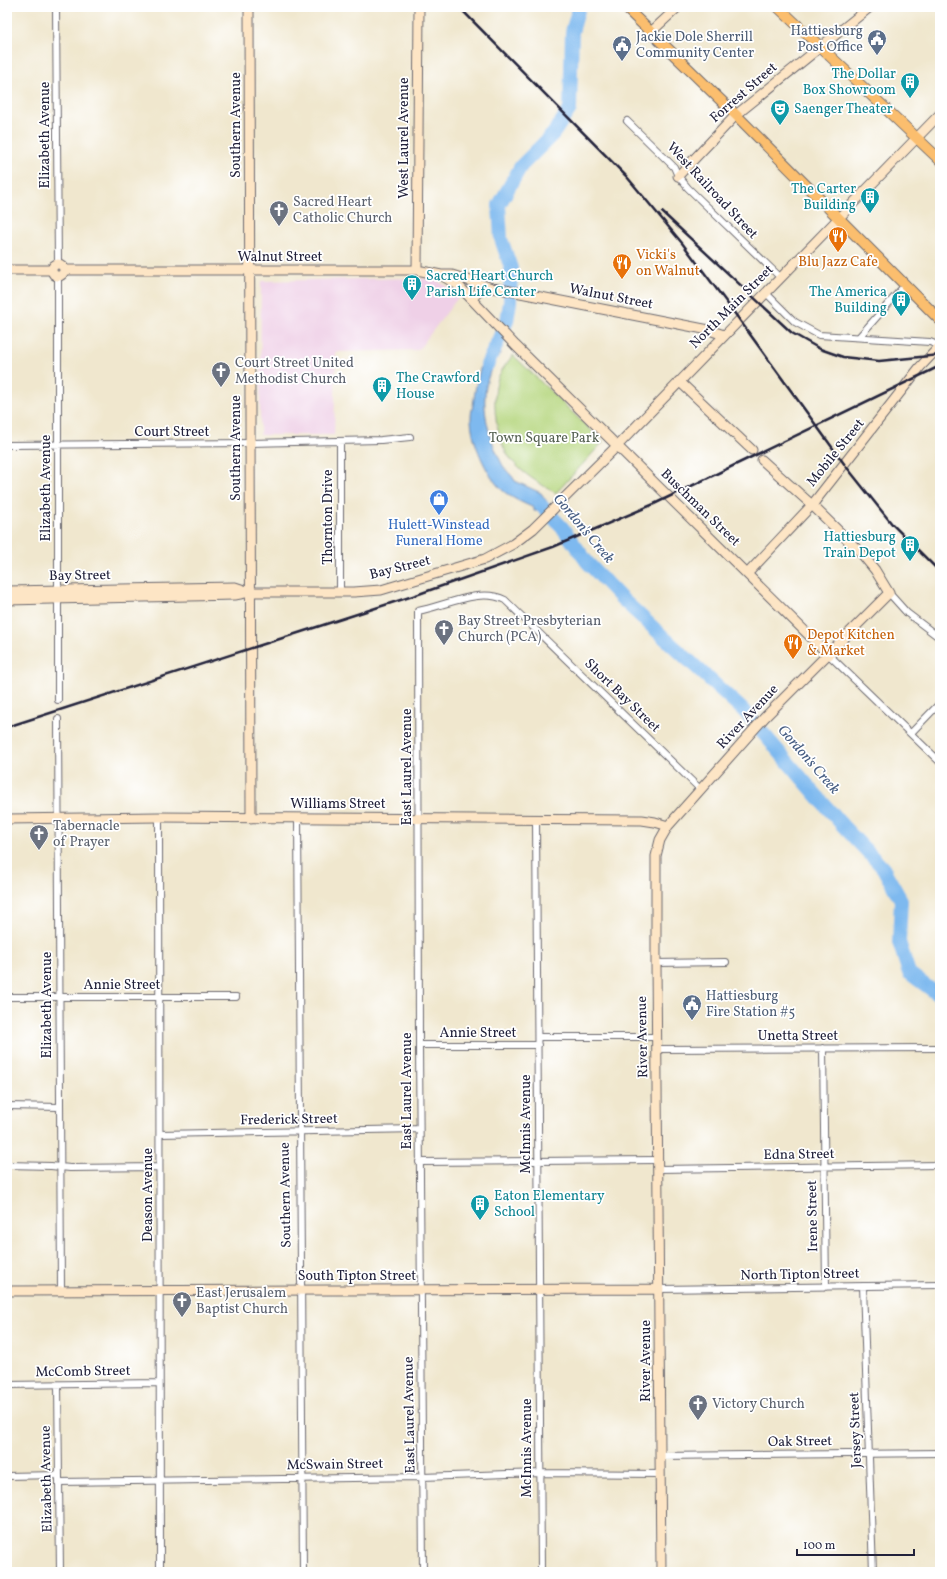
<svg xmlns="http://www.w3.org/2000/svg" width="947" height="1579" font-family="Vollkorn,serif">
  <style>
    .built { fill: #efd0e7 }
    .green { fill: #b5d67e; stroke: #6c7c5c }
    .water { fill: #7eb9ef; stroke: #506e95 }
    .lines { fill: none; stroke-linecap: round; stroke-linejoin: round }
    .river { stroke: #7eb9ef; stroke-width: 14 }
    .street-casing { stroke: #6a676e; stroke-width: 8 }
    .secondary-casing { stroke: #6a676e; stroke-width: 11 }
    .primary-casing { stroke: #6a676e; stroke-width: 12 }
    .street { stroke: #fff; stroke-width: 6 }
    .secondary { stroke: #fde5c5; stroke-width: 9 }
    .primary { stroke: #fbbe6e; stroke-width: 10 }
    .rail { stroke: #22223b; stroke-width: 2.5 }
    .labels { text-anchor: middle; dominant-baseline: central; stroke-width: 3.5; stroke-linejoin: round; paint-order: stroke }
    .service-label { font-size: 14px; fill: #4e5e75; stroke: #fff; text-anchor: start }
    .culture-label { font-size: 14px; fill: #0d838f; stroke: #fff; text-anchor: end }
    .street-label { font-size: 14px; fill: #22223b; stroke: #fff }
    .worship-label { font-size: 14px; fill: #5b616d; stroke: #fff; text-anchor: start }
    .food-label { font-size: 14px; fill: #c56008; stroke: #fff; text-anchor: start }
    .park-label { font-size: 14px; fill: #556152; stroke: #fff }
    .shop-label { font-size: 14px; fill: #366cbe; stroke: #fff }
    .water-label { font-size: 15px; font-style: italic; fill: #475e83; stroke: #fff }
  </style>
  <rect width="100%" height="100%" fill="#fff"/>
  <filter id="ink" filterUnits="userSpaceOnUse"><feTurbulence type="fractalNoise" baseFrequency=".025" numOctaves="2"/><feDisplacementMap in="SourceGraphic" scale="8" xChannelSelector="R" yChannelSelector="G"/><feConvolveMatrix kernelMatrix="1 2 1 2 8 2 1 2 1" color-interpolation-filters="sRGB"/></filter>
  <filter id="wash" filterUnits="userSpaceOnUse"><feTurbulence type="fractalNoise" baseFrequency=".012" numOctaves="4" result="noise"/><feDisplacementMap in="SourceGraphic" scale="16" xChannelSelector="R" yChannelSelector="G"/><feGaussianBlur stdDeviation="0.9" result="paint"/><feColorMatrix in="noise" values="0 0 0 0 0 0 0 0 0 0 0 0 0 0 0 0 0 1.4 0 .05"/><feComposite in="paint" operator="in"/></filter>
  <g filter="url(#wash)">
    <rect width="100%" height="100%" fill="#f0e7ce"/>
    <!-- built -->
    <path class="built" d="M 417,278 L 436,280 L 460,295 L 418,350 L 336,352 L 334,435 L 260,435 L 261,281 Z"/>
    <!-- green -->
    <path class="green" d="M 513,355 L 603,442 L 556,493 C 540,484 521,473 510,458 C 496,440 491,400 498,378 C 501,370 508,362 513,355 Z"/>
    <!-- water -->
    <path class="water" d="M 491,344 L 501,352 C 475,386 484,429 502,464 C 505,471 512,474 515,481 L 541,493 L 547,502 L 538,511 L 534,511 L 534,508 C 523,503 511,498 502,490 C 486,475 471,440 471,418 C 471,411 473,406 474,399 C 476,380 481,361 491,344 Z"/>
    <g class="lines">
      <!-- river -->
      <path class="river" d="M 487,365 L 507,321 L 510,302 L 511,268 L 501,239 L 499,205 L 521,166 L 553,134 L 570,109 L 572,32 L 579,7
        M 527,496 L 535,499 L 562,527 L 587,562 L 621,598 L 744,711 L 843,826 L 883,868 L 901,900 L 899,942 L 909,973 L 940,996"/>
    </g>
  </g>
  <g filter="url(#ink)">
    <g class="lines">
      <!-- street casing -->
      <g class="street-casing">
        <path id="street" d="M 56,7 L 58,264
          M 627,121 L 674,167 L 678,176 L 688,188 L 781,278
          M 766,293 L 795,322 L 819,335 L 930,342 L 940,346
          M 859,337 L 905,285
          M 7,445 L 250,443 L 381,440 L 410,437
          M 340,592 L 340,441
          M 889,593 L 907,613 L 940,638
          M 829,655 L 940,762
          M 58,700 L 58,276
          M 58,719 L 61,1291
          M 911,733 L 940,703
          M 159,817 L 160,1572
          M 298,818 L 303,1572
          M 536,819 L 541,1572
          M 656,963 L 726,962
          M 7,997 L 236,997
          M 538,1037 L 657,1037
          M 419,1045 L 538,1045
          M 823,1048 L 826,1287
          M 657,1049 L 940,1048
          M 7,1106 L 60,1107
          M 160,1134 L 419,1129
          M 419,1162 L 658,1160
          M 7,1165 L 51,1166 L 70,1168 L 159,1167
          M 658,1169 L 940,1165
          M 863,1286 L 873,1572
          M 659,1289 L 940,1285
          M 7,1385 L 158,1383
          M 58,1385 L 60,1572
          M 660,1456 L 940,1453
          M 7,1476 L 58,1475
          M 59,1482 L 422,1477 L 539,1473 L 660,1474
          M 423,1572 L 419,1045 L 418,611 C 445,606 480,587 505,600 L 700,789"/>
      </g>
      <!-- secondary casing -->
      <g class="secondary-casing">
        <path id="secondary" d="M 249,7 L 251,818
          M 651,32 L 678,7
          M 678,176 L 736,115 L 870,7
          M52 270a6 6 0 1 1 12 0a6 6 0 1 1-12 0Z
          M 7,270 L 52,270
          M 64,270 L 417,270 L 441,275 L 452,275 L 492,288
          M 417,270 L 419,7
          M 441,275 L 458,285 L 515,345 L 829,655
          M 472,299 C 480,288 487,287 500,289 L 709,330 L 724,335
          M 679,381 L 752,450
          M 748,573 L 812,505 L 920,367 L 940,346
          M 7,591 L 235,587 L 250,592
          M 7,600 L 235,595 L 250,592 L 354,592 L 381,590 L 485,559 L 513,544 L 533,529 L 617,446 L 940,114
          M 7,819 L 159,817 L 642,820 L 655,822 L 668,826
          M 7,1291 L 659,1289
          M 661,1572 L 656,963 L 656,856 L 660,840 L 668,826 L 765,717 L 889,593 L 875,570 L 861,553 L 812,505 L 762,460"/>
      </g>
      <!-- primary casing -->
      <g class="primary-casing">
        <path id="primary" d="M 625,7 L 736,115 L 940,320
          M 778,7 L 940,160"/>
      </g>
      <!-- street -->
      <use href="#street" class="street"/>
      <!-- secondary -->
      <use href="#secondary" class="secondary"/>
      <!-- primary -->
      <use href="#primary" class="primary"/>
      <!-- rail -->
      <path class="rail" d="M 459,7 L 627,177 L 682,243 L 733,311 L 845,465 L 892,524 L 940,572
        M 662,212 L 792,333 L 820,349 L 843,357 L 879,361 L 940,355
        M 7,727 L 416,595 L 553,547 L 654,504 L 940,366"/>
    </g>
  </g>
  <!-- icons -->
  <defs>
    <g id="civic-pin" transform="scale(1)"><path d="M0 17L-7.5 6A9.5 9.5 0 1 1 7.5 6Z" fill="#5c6f8a" stroke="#fff"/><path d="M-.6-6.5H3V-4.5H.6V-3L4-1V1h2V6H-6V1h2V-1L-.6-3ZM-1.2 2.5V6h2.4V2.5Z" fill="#fff"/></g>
    <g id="building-pin" transform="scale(1)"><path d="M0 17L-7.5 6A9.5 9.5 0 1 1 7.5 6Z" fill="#0f9aa8" stroke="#fff"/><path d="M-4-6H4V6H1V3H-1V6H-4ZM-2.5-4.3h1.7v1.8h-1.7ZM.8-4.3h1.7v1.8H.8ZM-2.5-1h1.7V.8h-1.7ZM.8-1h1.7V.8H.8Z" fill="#fff"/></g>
    <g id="theatre-pin" transform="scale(1)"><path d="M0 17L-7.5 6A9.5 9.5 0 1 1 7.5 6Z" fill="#0f9aa8" stroke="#fff"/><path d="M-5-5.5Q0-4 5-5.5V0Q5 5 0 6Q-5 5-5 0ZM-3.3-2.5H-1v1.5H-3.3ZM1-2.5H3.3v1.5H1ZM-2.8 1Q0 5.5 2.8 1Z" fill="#fff"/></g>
    <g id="church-pin" transform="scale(1)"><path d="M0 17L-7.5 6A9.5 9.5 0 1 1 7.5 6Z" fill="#6b7280" stroke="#fff"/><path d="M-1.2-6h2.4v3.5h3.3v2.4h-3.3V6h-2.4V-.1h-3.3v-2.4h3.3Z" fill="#fff"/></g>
    <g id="restaurant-pin" transform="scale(1)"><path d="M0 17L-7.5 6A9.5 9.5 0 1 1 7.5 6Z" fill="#e8710a" stroke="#fff"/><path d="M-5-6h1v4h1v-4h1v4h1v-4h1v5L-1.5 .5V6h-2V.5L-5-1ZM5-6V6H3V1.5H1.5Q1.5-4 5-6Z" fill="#fff"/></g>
    <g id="shop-pin" transform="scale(1)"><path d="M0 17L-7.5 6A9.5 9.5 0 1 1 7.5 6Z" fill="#3f7fe0" stroke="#fff"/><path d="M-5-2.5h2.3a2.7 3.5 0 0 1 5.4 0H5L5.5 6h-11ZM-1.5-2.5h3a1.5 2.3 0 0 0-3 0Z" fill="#fff"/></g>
  </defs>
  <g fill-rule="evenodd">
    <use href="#civic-pin" x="877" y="39"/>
    <use href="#civic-pin" x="622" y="45"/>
    <use href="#building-pin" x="910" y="82"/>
    <use href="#theatre-pin" x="780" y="109"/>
    <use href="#building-pin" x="870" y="197"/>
    <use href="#church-pin" x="279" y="210"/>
    <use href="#restaurant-pin" x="838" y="236"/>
    <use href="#restaurant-pin" x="622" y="263"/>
    <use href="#building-pin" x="412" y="284"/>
    <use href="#building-pin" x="901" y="300"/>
    <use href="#church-pin" x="221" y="371"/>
    <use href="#building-pin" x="382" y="386"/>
    <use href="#shop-pin" x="439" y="499"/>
    <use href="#building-pin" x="910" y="545"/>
    <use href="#church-pin" x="444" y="629"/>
    <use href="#restaurant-pin" x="793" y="643"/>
    <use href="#church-pin" x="39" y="834"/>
    <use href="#civic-pin" x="692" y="1004"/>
    <use href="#building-pin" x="480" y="1204"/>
    <use href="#church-pin" x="182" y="1301"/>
    <use href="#church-pin" x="698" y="1404"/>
  </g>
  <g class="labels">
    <!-- service labels -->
    <g class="service-label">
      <text x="863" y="31" text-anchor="end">Hattiesburg<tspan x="863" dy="16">Post Office</tspan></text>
      <text x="636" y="37">Jackie Dole Sherrill<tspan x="636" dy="16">Community Center</tspan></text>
      <text x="706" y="996">Hattiesburg<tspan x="706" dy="16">Fire Station #5</tspan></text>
    </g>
    <!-- culture labels -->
    <g class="culture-label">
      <text x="896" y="74">The Dollar<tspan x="896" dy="16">Box Showroom</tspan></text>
      <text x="794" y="109" text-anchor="start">Saenger Theater</text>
      <text x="856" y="189">The Carter<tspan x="856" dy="16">Building</tspan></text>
      <text x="426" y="276" text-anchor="start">Sacred Heart Church<tspan x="426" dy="16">Parish Life Center</tspan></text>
      <text x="887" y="292">The America<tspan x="887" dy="16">Building</tspan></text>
      <text x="396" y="378" text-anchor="start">The Crawford<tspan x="396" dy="16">House</tspan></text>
      <text x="896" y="537">Hattiesburg<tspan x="896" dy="16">Train Depot</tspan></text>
      <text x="494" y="1196" text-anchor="start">Eaton Elementary<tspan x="494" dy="16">School</tspan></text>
    </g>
    <!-- street labels -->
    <g class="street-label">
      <text transform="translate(744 93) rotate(-41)">Forrest Street</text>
      <text transform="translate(236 125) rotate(-90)">Southern Avenue</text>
      <text transform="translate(45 135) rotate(-90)">Elizabeth Avenue</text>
      <text transform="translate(404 138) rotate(-90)">West Laurel Avenue</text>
      <text transform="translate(712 191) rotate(47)">West Railroad Street</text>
      <text x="280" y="257">Walnut Street</text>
      <text transform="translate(611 297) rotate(11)">Walnut Street</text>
      <text transform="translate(732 307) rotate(-45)">North Main Street</text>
      <text x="172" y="432">Court Street</text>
      <text transform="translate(236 448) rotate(-90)">Southern Avenue</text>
      <text transform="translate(836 453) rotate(-51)">Mobile Street</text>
      <text transform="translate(46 488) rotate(-90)">Elizabeth Avenue</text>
      <text transform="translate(700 508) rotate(44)">Buschman Street</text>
      <text transform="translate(328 517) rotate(-90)">Thornton Drive</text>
      <text transform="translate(400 568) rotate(-14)">Bay Street</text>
      <text transform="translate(80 576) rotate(-1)">Bay Street</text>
      <text transform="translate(622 696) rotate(44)">Short Bay Street</text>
      <text transform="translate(748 717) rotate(-47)">River Avenue</text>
      <text transform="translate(407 767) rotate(-90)">East Laurel Avenue</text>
      <text x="338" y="804">Williams Street</text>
      <text x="122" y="985">Annie Street</text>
      <text transform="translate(47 1005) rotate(-90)">Elizabeth Avenue</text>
      <text x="478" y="1033">Annie Street</text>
      <text x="798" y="1036">Unetta Street</text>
      <text transform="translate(643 1037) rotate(-91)">River Avenue</text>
      <text transform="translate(407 1091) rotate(-90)">East Laurel Avenue</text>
      <text transform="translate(289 1120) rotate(-1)">Frederick Street</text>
      <text transform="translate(526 1124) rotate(-90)">McInnis Avenue</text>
      <text transform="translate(799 1155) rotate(-1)">Edna Street</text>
      <text transform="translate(148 1195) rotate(-90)">Deason Avenue</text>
      <text transform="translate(286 1195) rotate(-91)">Southern Avenue</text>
      <text transform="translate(813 1216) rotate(-91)">Irene Street</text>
      <text transform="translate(800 1275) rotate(-1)">North Tipton Street</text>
      <text x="357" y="1276">South Tipton Street</text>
      <text transform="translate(646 1361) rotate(-90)">River Avenue</text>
      <text transform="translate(83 1372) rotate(-1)">McComb Street</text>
      <text transform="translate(410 1415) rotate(-91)">East Laurel Avenue</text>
      <text transform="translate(856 1430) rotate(-92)">Jersey Street</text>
      <text transform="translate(800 1442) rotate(-1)">Oak Street</text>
      <text transform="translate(527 1448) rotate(-90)">McInnis Avenue</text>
      <text transform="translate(335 1465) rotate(-1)">McSwain Street</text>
      <text transform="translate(47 1479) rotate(-91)">Elizabeth Avenue</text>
    </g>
    <!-- worship labels -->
    <g class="worship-label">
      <text x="293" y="202">Sacred Heart<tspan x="293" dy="16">Catholic Church</tspan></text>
      <text x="235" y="363">Court Street United<tspan x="235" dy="16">Methodist Church</tspan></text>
      <text x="458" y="621">Bay Street Presbyterian<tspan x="458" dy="16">Church (PCA)</tspan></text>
      <text x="53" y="826">Tabernacle<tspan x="53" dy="16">of Prayer</tspan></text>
      <text x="196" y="1293">East Jerusalem<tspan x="196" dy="16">Baptist Church</tspan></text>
      <text x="712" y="1404">Victory Church</text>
    </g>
    <!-- food labels -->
    <g class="food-label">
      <text x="636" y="255">Vicki's<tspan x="636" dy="16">on Walnut</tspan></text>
      <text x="838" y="262" text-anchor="middle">Blu Jazz Cafe</text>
      <text x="807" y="635">Depot Kitchen<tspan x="807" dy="16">&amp; Market</tspan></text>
    </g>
    <!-- park labels -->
    <g class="park-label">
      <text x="544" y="438">Town Square Park</text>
    </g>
    <!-- shop labels -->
    <g class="shop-label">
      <text x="439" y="525">Hulett-Winstead<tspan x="439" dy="16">Funeral Home</tspan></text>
    </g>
    <!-- water labels -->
    <g class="water-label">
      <text transform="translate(583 529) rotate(50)">Gordon's Creek</text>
      <text transform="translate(808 760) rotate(49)">Gordon's Creek</text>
    </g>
  </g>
  <!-- margin -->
  <rect width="947" height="1579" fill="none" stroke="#fff" stroke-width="24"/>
  <!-- scale -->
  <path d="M797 1549v6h117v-6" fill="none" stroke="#22223b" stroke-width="2"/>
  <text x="803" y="1549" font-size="12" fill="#22223b" stroke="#ffffff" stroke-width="3" paint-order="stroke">100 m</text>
</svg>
